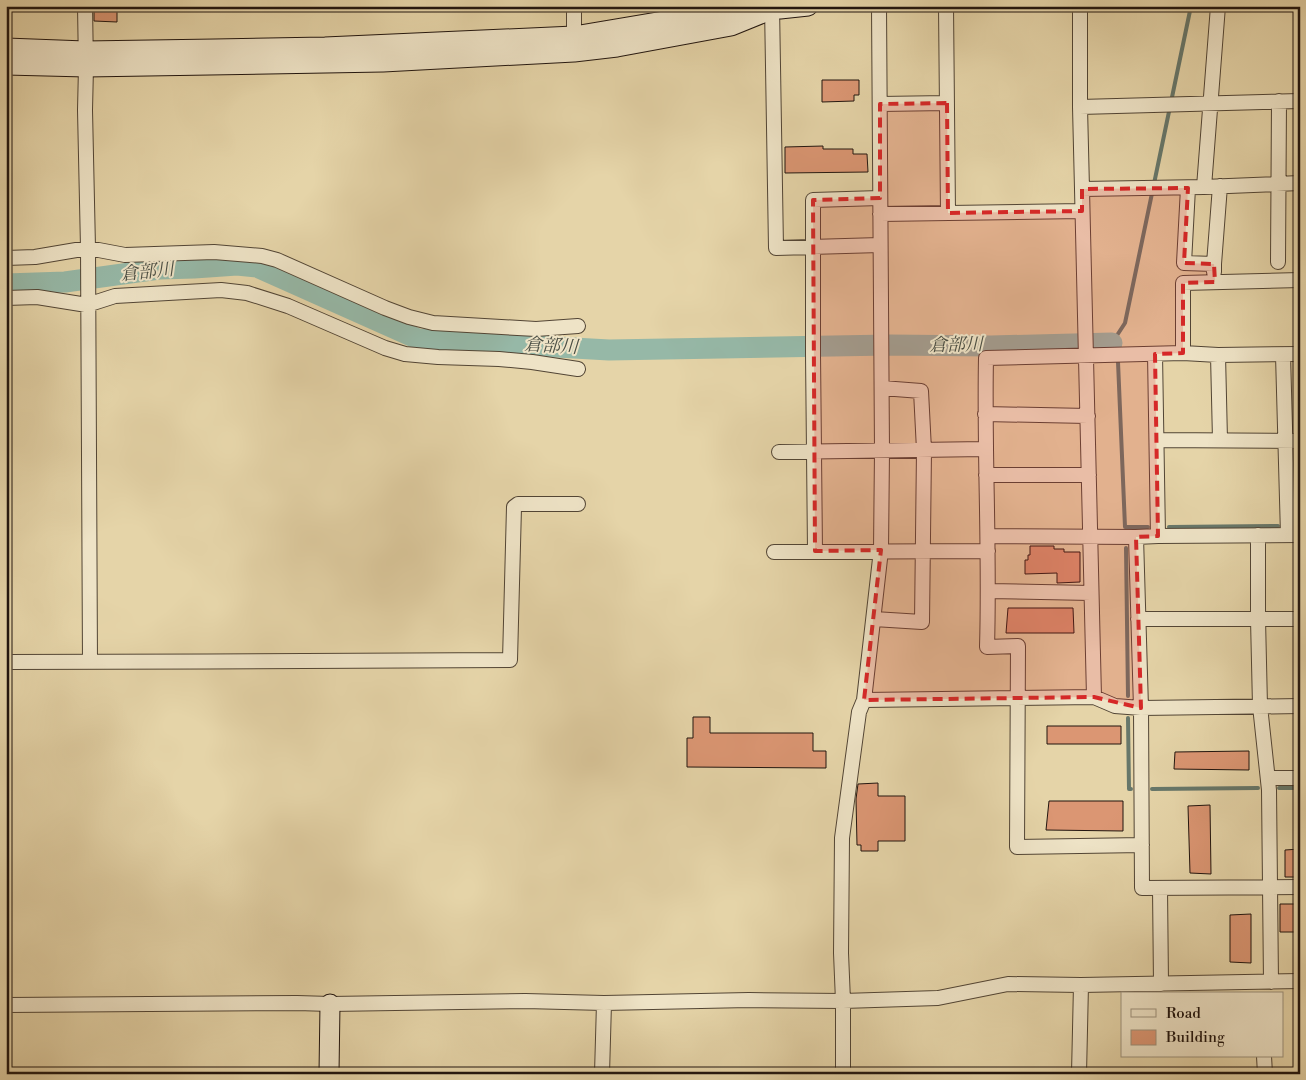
<svg xmlns="http://www.w3.org/2000/svg" width="1306" height="1080" font-family="'Libre Bodoni','Noto Serif JP',serif">
  <style>
    .lines { fill: none; stroke-linecap: round; stroke-linejoin: round }
    .stream { stroke: #67776a; stroke-width: 4 }
    .river { stroke: #96b8a7; stroke-width: 21 }
    .building { fill: #db9673; stroke: #21150f }
    .street-casing { stroke: #524535; stroke-width: 16 }
    .secondary-casing { stroke: #21150f; stroke-width: 21 }
    .street { stroke: #eee3c6; stroke-width: 14 }
    .secondary { stroke: #eee3c6; stroke-width: 19 }
    .marked { fill: #d62828; fill-opacity: 0.2; stroke: #d62828; stroke-width: 4; stroke-dasharray: 10 6; stroke-linejoin: round }
    .labels { text-anchor: middle; dominant-baseline: central; stroke-width: 4; stroke-linejoin: round; paint-order: stroke }
    .water-label { font-size: 18px; font-style: italic; fill: #4a4e44; stroke: #eee3c6 }
  </style>
  <rect width="100%" height="100%" fill="#e5d4a8"/>
  <filter id="stains"><feTurbulence type="fractalNoise" baseFrequency=".004" numOctaves="4"/><feColorMatrix values="0 0 0 0 .2 0 0 0 0 .09 0 0 0 0 .02 0 0 0 .5 -.17"/></filter>
  <radialGradient id="worn" r=".72"><stop offset=".6" stop-color="#630" stop-opacity="0"/><stop offset="1" stop-color="#630" stop-opacity=".3"/></radialGradient>
  <g class="lines">
    <!-- stream -->
    <path class="stream" d="M 1148,527 L 1125,527 L 1118,362 L 1112,343 L 1125,323 L 1191,6
      M 1169,527 L 1278,526
      M 1126,548 L 1128,696
      M 1128,718 L 1129,789 L 1131,789
      M 1279,788 L 1300,788
      M 1152,789 L 1258,788"/>
    <!-- river -->
    <path class="river" d="M 6,284 L 65,282 L 159,269 L 194,268 L 237,265 L 257,267 L 418,339 L 609,350 L 889,345 L 991,346 L 1112,343"/>
  </g>
  <!-- building -->
  <path class="building" d="M 94,6 L 117,6 L 117,22 L 94,21 Z
    M 822,80 L 859,80 L 859,95 L 854,95 L 854,101 L 822,102 Z
    M 823,146 L 823,149 L 853,149 L 853,154 L 867,154 L 868,172 L 785,173 L 785,147 Z
    M 1030,546 L 1054,546 L 1054,549 L 1064,549 L 1064,552 L 1080,552 L 1080,582 L 1057,583 L 1057,573 L 1025,574 L 1025,560 L 1028,560 L 1028,555 L 1030,555 Z
    M 1008,608 L 1073,608 L 1074,633 L 1006,633 Z
    M 693,717 L 710,717 L 710,733 L 813,733 L 813,751 L 826,751 L 826,768 L 687,767 L 687,738 L 693,738 Z
    M 1047,726 L 1121,726 L 1121,744 L 1047,744 Z
    M 1249,751 L 1249,770 L 1174,769 L 1175,752 Z
    M 878,783 L 878,796 L 905,796 L 905,841 L 878,841 L 878,851 L 861,851 L 861,845 L 857,845 L 856,799 L 858,784 Z
    M 1049,801 L 1123,801 L 1123,831 L 1046,830 Z
    M 1210,805 L 1211,874 L 1190,873 L 1188,806 Z
    M 1300,849 L 1300,877 L 1285,877 L 1285,850 Z
    M 1280,904 L 1300,904 L 1300,932 L 1280,932 Z
    M 1251,914 L 1251,963 L 1230,962 L 1230,915 Z"/>
  <g class="lines">
    <!-- street casing -->
    <g class="street-casing">
      <path id="street" d="M 85,6 L 86,67 L 85,110 L 88,248 L 90,662
        M 772,6 L 776,248 L 880,245
        M 946,6 L 948,213
        M 1080,6 L 1080,107 L 1082,189 L 1094,697 L 1115,706 L 1141,708 L 1300,706
        M 574,44 L 574,6
        M 880,104 L 947,103
        M 1080,107 L 1300,101
        M 1204,187 L 1218,6
        M 1188,188 L 1184,263 L 1214,264
        M 1082,189 L 1204,187 L 1300,183
        M 880,214 L 1082,211
        M 6,258 L 35,257 L 88,248 L 125,255 L 214,252 L 262,256 L 277,260 L 385,308 L 409,317 L 433,323 L 536,329 L 578,326
        M 1278,262 L 1279,101
        M 1214,272 L 1214,264 L 1220,186
        M 6,298 L 37,297 L 87,305 L 115,296 L 221,290 L 247,293 L 288,306 L 385,348 L 405,354 L 438,357 L 499,359 L 532,362 L 578,369
        M 1183,353 L 1183,283 L 1300,280
        M 1155,354 L 1158,536
        M 1218,355 L 1220,440
        M 1283,355 L 1288,535
        M 985,414 L 1088,416
        M 1157,440 L 1300,441
        M 779,452 L 985,449
        M 986,475 L 1089,475
        M 1258,535 L 1258,619 L 1260,706 L 1269,790 L 1271,982
        M 988,536 L 1136,537 L 1158,536 L 1300,535
        M 1136,537 L 1141,708 L 1142,888 L 1300,887
        M 815,551 L 813,354 L 813,200 L 880,198
        M 774,552 L 988,551
        M 988,591 L 1091,593
        M 874,619 L 922,622 L 924,450 L 921,391 L 882,388
        M 1138,619 L 1300,619
        M 6,662 C 174,661 342,662 510,660 L 514,507 L 518,504 L 578,504
        M 864,700 L 1094,697
        M 1268,778 L 1300,778
        M 1142,845 L 1017,847 L 1018,646 L 987,647 C 990,550 984,454 986,358 L 1183,353 L 1218,355 L 1300,354
        M 1160,888 L 1161,984
        M 6,1005 L 297,1003 L 330,1004 L 525,1001 L 604,1003 L 749,1000 L 843,1001 L 938,998 L 1008,984 L 1081,985 L 1300,981
        M 1264,1056 L 1265,1074
        M 602,1074 L 604,1003
        M 843,1074 L 843,1001 L 841,953 L 842,838 L 859,712 L 864,700 L 881,550 L 882,451 L 879,6
        M 1079,1074 L 1081,985"/>
    </g>
    <!-- secondary casing -->
    <g class="secondary-casing">
      <path id="secondary" d="M 6,48 L 85,51 L 215,49 L 325,47 L 574,36 L 735,9 L 780,9 L 808,6
        M 6,65 L 86,67 L 383,62 L 574,52 L 617,47 L 731,26 L 763,13
        M 329,1074 L 330,1004"/>
    </g>
    <!-- street -->
    <use href="#street" class="street"/>
    <!-- secondary -->
    <use href="#secondary" class="secondary"/>
  </g>
  <!-- marked area -->
  <path class="marked" d="M 947,103 L 948,213 L 1082,211 L 1082,189 L 1188,188 L 1184,263 L 1214,264 L 1215,282 L 1183,283 L 1183,353 L 1155,354 L 1158,536 L 1136,537 L 1141,708 L 1094,697 L 864,700 L 881,550 L 815,551 L 813,200 L 880,198 L 880,104 Z"/>
  <g class="labels">
    <!-- water labels -->
    <g class="water-label">
      <text transform="translate(147 272) rotate(-6)">倉部川</text>
      <text transform="translate(956 345) rotate(-1)">倉部川</text>
      <text transform="translate(551 346) rotate(3)">倉部川</text>
    </g>
  </g>
  <!-- margin -->
  <rect width="1306" height="1080" fill="none" stroke="#e5d4a8" stroke-width="25"/>
  <rect x="8" y="8" width="1291" height="1065" fill="none" stroke="#21150f" stroke-width="2.5"/>
  <rect x="12" y="12" width="1281" height="1055" fill="none" stroke="#21150f"/>
  <!-- legend -->
  <rect x="1121" y="992" width="162" height="65" fill="#eee3c6" stroke="#9c917d"/>
  <rect x="1131" y="1009" width="25" height="8" fill="#eee3c6" stroke="#9c917d"/>
  <text x="1166" y="1018" font-size="15" fill="#21150f">Road</text>
  <rect x="1131" y="1030" width="25" height="15" fill="#db9673" stroke="#9c917d"/>
  <text x="1166" y="1042" font-size="15" fill="#21150f">Building</text>
  <rect width="100%" height="100%" filter="url(#stains)"/>
  <rect width="100%" height="100%" fill="url(#worn)"/>
</svg>
